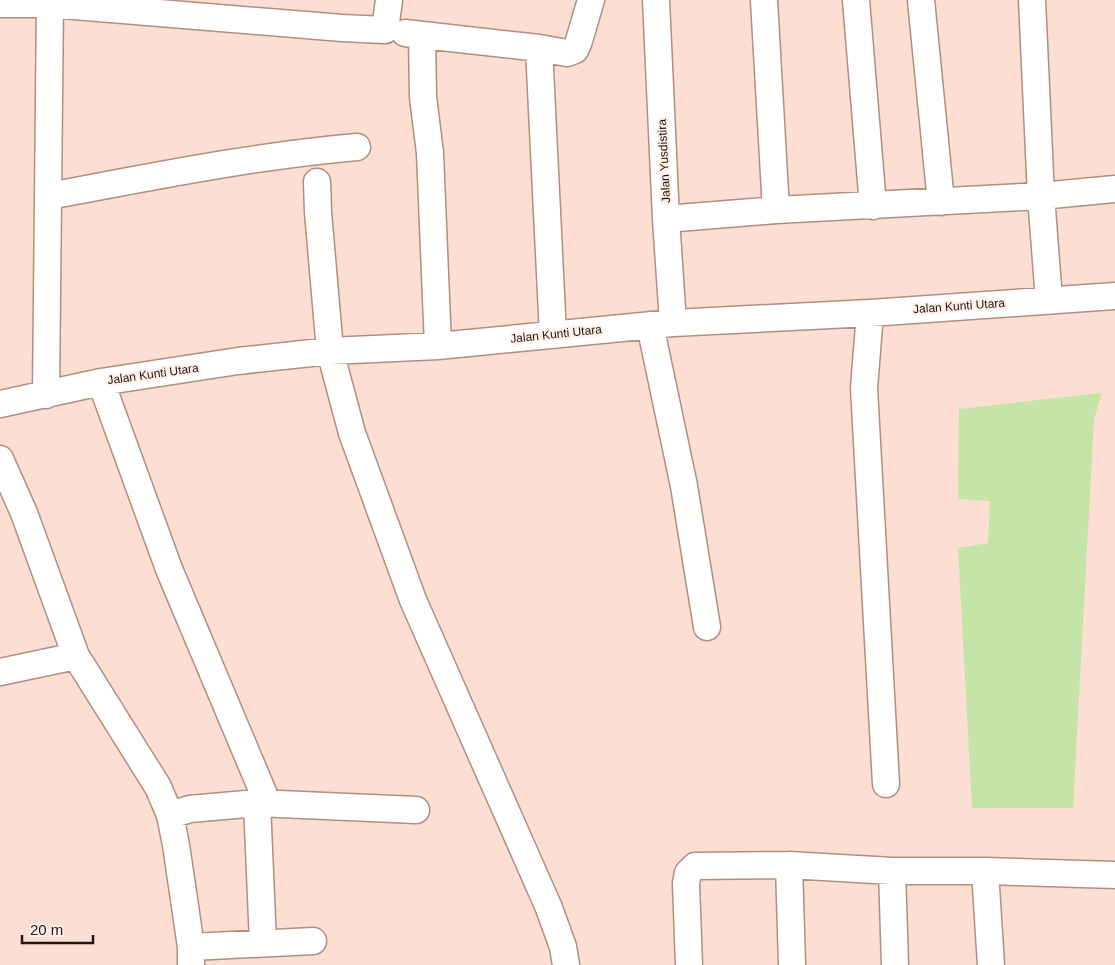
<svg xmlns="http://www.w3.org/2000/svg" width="1115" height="965" font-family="Helvetica,sans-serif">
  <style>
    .green { fill: #c4e4a8 }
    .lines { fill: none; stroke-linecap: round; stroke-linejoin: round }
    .minor-casing { stroke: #b08e80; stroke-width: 29 }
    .minor { stroke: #fff; stroke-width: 26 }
    .labels { text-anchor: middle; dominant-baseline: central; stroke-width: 4.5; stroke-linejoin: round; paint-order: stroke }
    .street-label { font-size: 12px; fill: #231611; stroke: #fff0e9 }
  </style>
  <rect width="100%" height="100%" fill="#fcdfd2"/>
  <!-- green -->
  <path class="green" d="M 1102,393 L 1094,419 L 1073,808 L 972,808 L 958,548 L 988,543 L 990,501 L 958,499 L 959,409 Z"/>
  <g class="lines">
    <!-- minor casing -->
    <g class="minor-casing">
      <path id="minor" d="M 656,0 L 666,219 L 673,323
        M 764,0 L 776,210
        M 856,0 L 873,206
        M 921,0 L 941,202
        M 1032,0 L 1041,196 L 1049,300
        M 0,4 L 50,4 L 342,28 L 385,30 L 389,0
        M 405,33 L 539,48 L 567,53 L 575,50 L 578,44 L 591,0
        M 422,36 L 423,97 L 430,153 L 438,346
        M 539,48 L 553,335
        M 317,182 L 318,212 L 330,351 L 352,433 L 413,600 L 549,908 L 563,947 L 566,965
        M 49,196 C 151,177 253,156 357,147
        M 666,219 L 776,210 L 1041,196 L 1115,189
        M 870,313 L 864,388 L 886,784
        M 650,325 L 684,486 L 707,627
        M 101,382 L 169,569 L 268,804
        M 46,395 L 50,0
        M 0,404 L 101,382 L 238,361 L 330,351 L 438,346 L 673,323 L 870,313 L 1115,296
        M 0,459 L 24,513 L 76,656 L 158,787 L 170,815 L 176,845 L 191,947 L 191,965
        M 0,672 L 76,656
        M 257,803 L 263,943
        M 170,815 L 190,809 L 257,803 L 416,810
        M 789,865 L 792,965
        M 892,871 L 895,965
        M 985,871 L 991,965
        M 191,947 L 313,941
        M 689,965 L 686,883 L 688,873 L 695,866 L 789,865 L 892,871 L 985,871 L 1115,875"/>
    </g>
    <!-- minor -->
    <use href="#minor" class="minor"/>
  </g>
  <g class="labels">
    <!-- street labels -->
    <g class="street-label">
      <text transform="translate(664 161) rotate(-93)">Jalan Yusdistira</text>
      <text transform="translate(959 306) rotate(-4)">Jalan Kunti Utara</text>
      <text transform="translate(556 334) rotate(-6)">Jalan Kunti Utara</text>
      <text transform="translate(153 374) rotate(-8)">Jalan Kunti Utara</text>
    </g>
  </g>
  <!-- scale -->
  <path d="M22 935v8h71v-8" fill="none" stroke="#231611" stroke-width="2.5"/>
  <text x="30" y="935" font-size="15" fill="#231611" stroke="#fff0e9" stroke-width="4" paint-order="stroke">20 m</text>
</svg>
